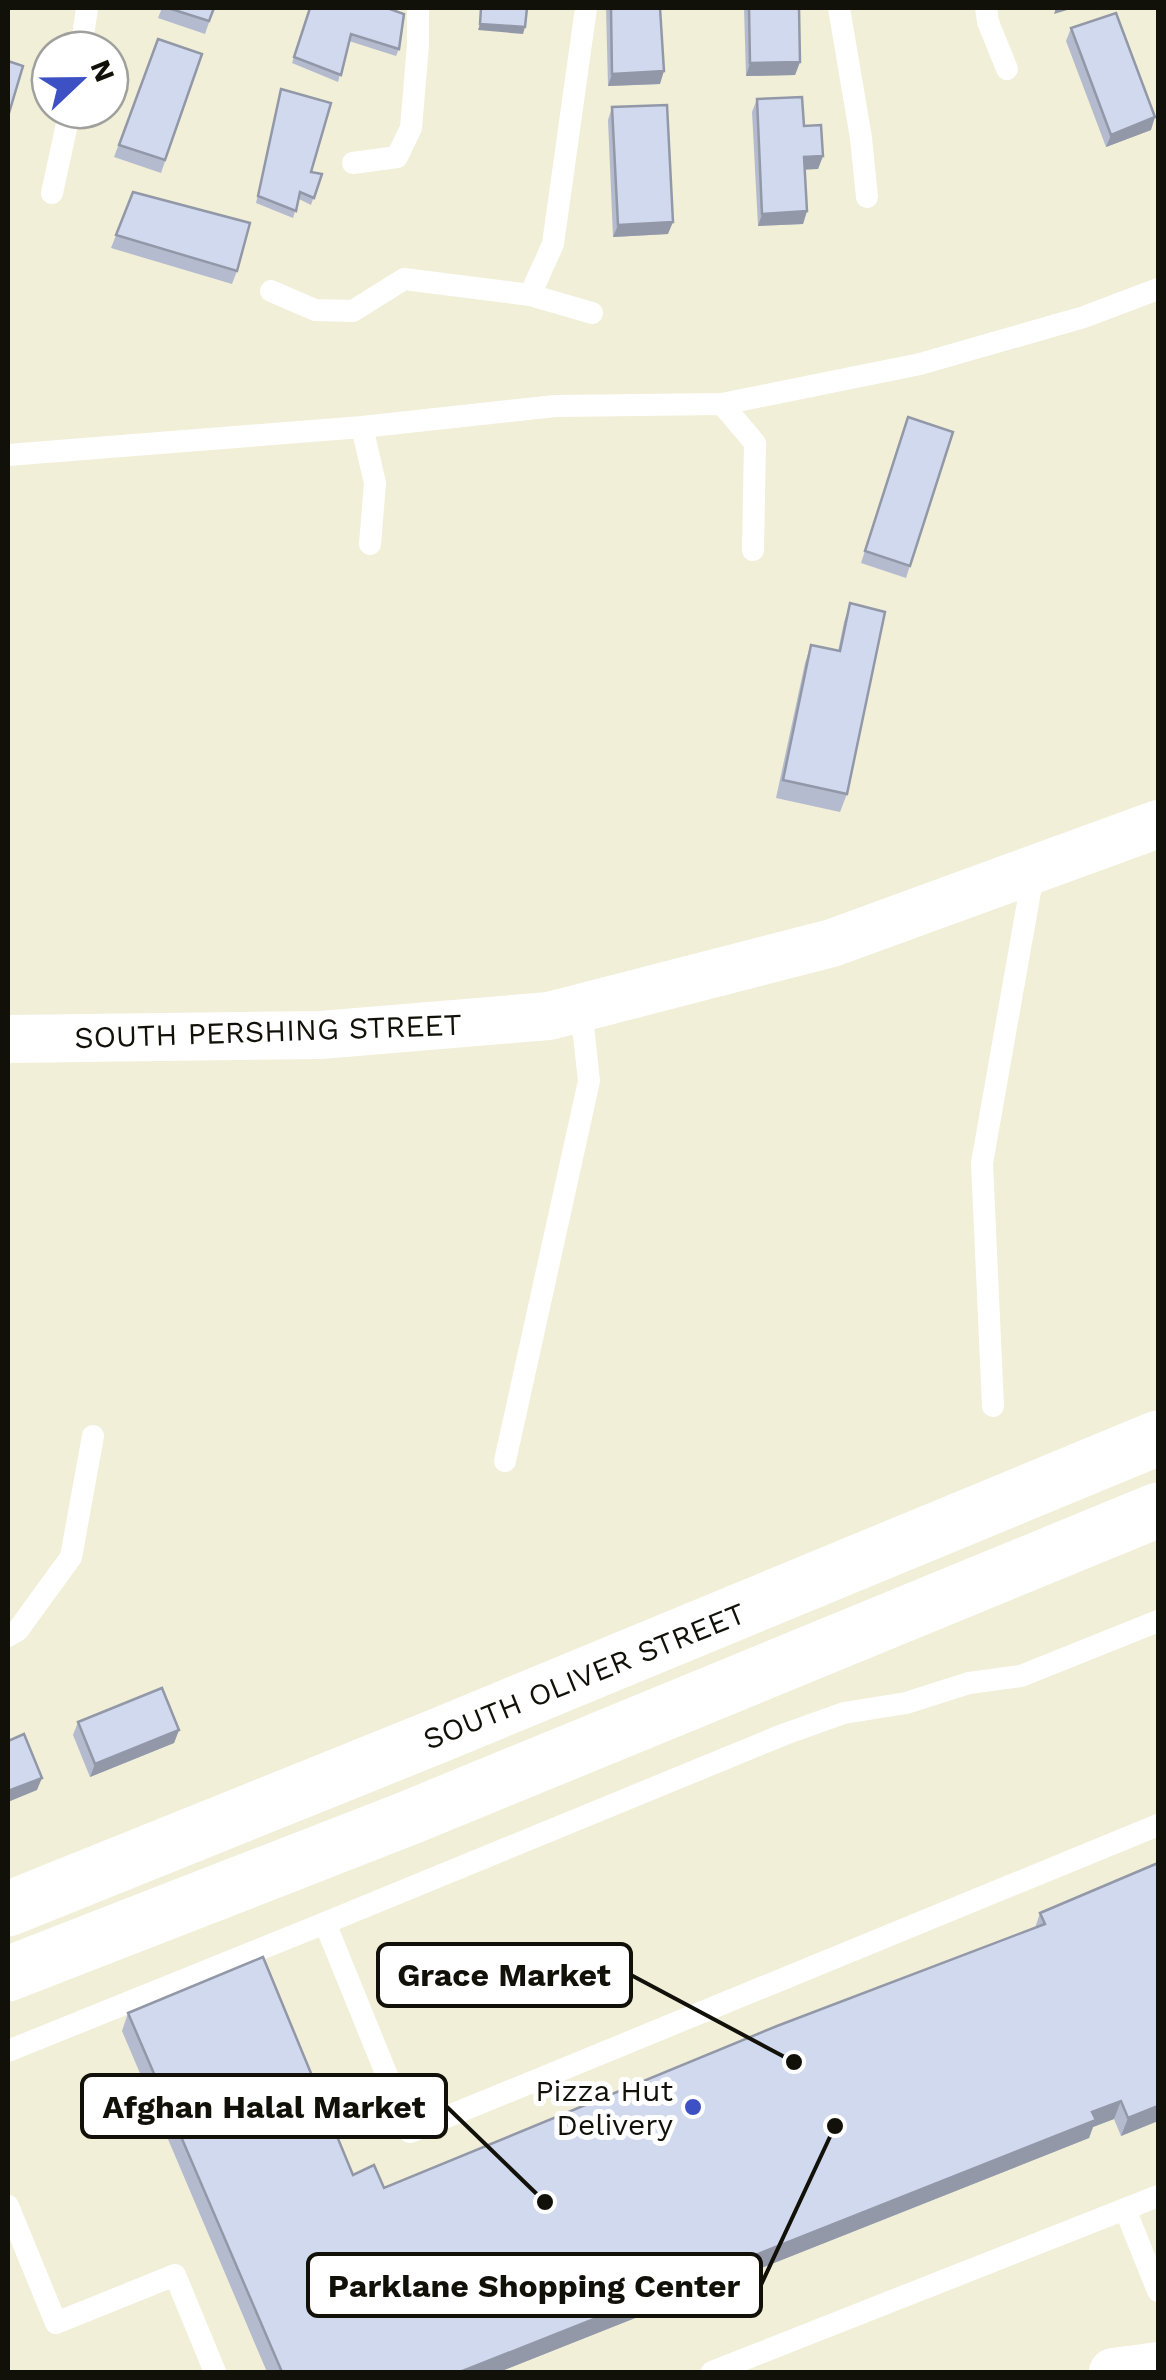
<svg xmlns="http://www.w3.org/2000/svg" width="1166" height="2380" font-family="'Work Sans',sans-serif">
  <style>
    .lines { fill: none; stroke-linecap: round; stroke-linejoin: round }
    .service { stroke: #fff; stroke-width: 22 }
    .minor { stroke: #fff; stroke-width: 48 }
    .secondary { stroke: #fff; stroke-width: 55 }
    .wall { fill: #b4bbce }
    .shaded-wall { fill: #9298a7 }
    .building { fill: #d1d9ef; stroke: #9298a7; stroke-width: 2.5 }
    .poi-dot { fill: #3d51c4; stroke: #fff; stroke-width: 4 }
    .labels { text-anchor: middle; dominant-baseline: central; stroke-width: 10; stroke-linejoin: round; paint-order: stroke }
    .street-label { font-size: 30px; fill: #121109; stroke: #fff }
    .poi-label { font-size: 30px; fill: #121109; stroke: #fff; text-anchor: end }
    .leader { fill: none; stroke: #121109; stroke-width: 4 }
    .callout-dot { fill: #121109; stroke: #fff; stroke-width: 4 }
    .callout { fill: #fff; stroke: #121109; stroke-width: 4 }
    .callout-label { font-size: 32px; text-anchor: middle; font-weight: bold; fill: #121109 }
  </style>
  <rect width="100%" height="100%" fill="#f1efd7"/>
  <g class="lines">
    <!-- service -->
    <path class="service" d="M 839,8 L 861,138 L 867,197
      M 986,8 L 988,22 L 1007,69
      M 81,50 L 87,8
      M 353,163 L 397,157 L 411,128 L 418,45 L 418,8
      M 52,193 L 70,110
      M 271,291 L 315,310 L 353,311 L 404,279 L 530,295 L 553,244 L 586,8
      M 530,295 L 592,313
      M 722,404 L 755,443 L 753,550
      M 362,427 L 375,483 L 370,544
      M 8,455 L 362,427 L 555,406 L 722,404 L 920,364 L 1084,317 L 1158,289
      M 993,1406 L 982,1163 L 1034,869
      M 505,1461 L 589,1081 L 581,1008
      M 8,1636 L 18,1630 L 71,1557 L 93,1436
      M 325,1923 L 785,1734 L 844,1713 L 906,1703 L 969,1683 L 1021,1676 L 1158,1621
      M 8,2051 L 325,1923 L 410,2132 L 1158,1825
      M 1158,2196 L 1125,2209 L 1158,2291
      M 8,2206 L 56,2323 L 175,2275 L 215,2372
      M 712,2372 L 1125,2209"/>
    <!-- minor -->
    <path class="minor" d="M 8,1039 L 321,1035 L 549,1016 L 832,943 L 1158,824
      M 1113,2372 L 1158,2366"/>
    <!-- secondary -->
    <path class="secondary" d="M 8,1909 L 435,1737 L 1158,1438
      M 8,1974 L 411,1817 L 1158,1510"/>
  </g>
  <!-- wall -->
  <path class="wall" d="M 162,8 L 214,8 L 205,34 L 158,18 Z
    M 310,8 L 399,49 L 396,56 L 349,41 L 338,82 L 292,63 Z
    M 606,8 L 660,8 L 660,84 L 608,86 Z
    M 744,8 L 799,8 L 800,62 L 795,75 L 746,76 Z
    M 1071,28 L 1151,130 L 1106,147 L 1066,41 Z
    M 158,39 L 202,54 L 161,173 L 114,157 Z
    M 281,89 L 311,172 L 322,174 L 311,205 L 299,199 L 293,218 L 256,203 Z
    M 757,99 L 804,126 L 823,156 L 818,169 L 805,169 L 807,211 L 803,224 L 758,226 L 752,112 Z
    M 612,107 L 668,234 L 613,237 L 608,120 Z
    M 133,192 L 237,271 L 232,284 L 111,248 Z
    M 908,417 L 953,432 L 906,578 L 861,563 Z
    M 850,603 L 847,794 L 840,812 L 776,798 L 805,663 L 811,645 L 838,651 L 844,622 Z
    M 78,1722 L 179,1730 L 174,1743 L 90,1777 L 73,1735 Z
    M 1040,1913 L 1158,2121 L 1121,2136 L 1114,2119 L 1093,2127 L 1089,2138 L 499,2372 L 267,2372 L 122,2031 L 128,2013 L 353,2175 L 384,2188 L 1035,1928 Z"/>
  <!-- shaded-wall -->
  <path class="shaded-wall" d="M 1056,8 L 1074,8 L 1054,14 Z
    M 480,24 L 525,27 L 523,34 L 478,30 Z
    M 800,62 L 795,75 L 746,76 L 750,63 Z
    M 664,71 L 660,84 L 608,86 L 612,74 Z
    M 1155,117 L 1151,130 L 1106,147 L 1111,135 Z
    M 823,156 L 818,169 L 800,170 L 804,157 Z
    M 807,211 L 803,224 L 758,226 L 762,214 Z
    M 673,222 L 668,234 L 613,237 L 618,225 Z
    M 179,1730 L 174,1743 L 90,1777 L 95,1764 Z
    M 42,1778 L 37,1790 L 8,1802 L 8,1791 Z
    M 1121,2101 L 1114,2119 L 1093,2127 L 1089,2138 L 499,2372 L 460,2372 Z
    M 1158,2106 L 1158,2121 L 1121,2136 L 1128,2118 Z"/>
  <!-- building -->
  <path class="building" d="M 168,8 L 214,8 L 209,21 Z
    M 310,8 L 387,8 L 404,14 L 399,49 L 351,34 L 341,75 L 294,57 Z
    M 481,8 L 527,8 L 525,27 L 480,24 Z
    M 611,8 L 660,8 L 664,71 L 612,74 Z
    M 749,8 L 799,8 L 800,62 L 750,63 Z
    M 1116,13 L 1155,117 L 1111,135 L 1071,28 Z
    M 158,39 L 202,54 L 165,160 L 119,145 Z
    M 8,61 L 23,66 L 9,113 L 8,112 Z
    M 281,89 L 331,103 L 311,172 L 322,174 L 314,198 L 300,192 L 296,211 L 258,196 Z
    M 802,97 L 804,126 L 821,125 L 823,156 L 804,157 L 807,211 L 762,214 L 757,99 Z
    M 667,105 L 673,222 L 618,225 L 612,107 Z
    M 133,192 L 250,223 L 237,271 L 116,235 Z
    M 908,417 L 953,432 L 910,566 L 865,551 Z
    M 850,603 L 885,612 L 847,794 L 783,780 L 811,645 L 840,651 Z
    M 162,1688 L 179,1730 L 95,1764 L 78,1722 Z
    M 24,1734 L 42,1778 L 8,1791 L 8,1741 Z
    M 1158,1863 L 1158,2106 L 1128,2118 L 1121,2101 L 1092,2112 L 1096,2120 L 460,2372 L 282,2372 L 128,2013 L 263,1957 L 353,2175 L 374,2165 L 384,2188 L 777,2026 L 1045,1924 L 1040,1913 Z"/>
  <!-- markers -->
  <circle class="poi-dot" cx="693" cy="2107" r="10"/>
  <g class="labels">
    <!-- street labels -->
    <g class="street-label">
      <text transform="translate(268 1031) rotate(-2)">SOUTH PERSHING STREET</text>
      <text transform="translate(584 1676) rotate(-22)">SOUTH OLIVER STREET</text>
    </g>
    <!-- poi labels -->
    <g class="poi-label">
      <text x="673" y="2090">Pizza Hut<tspan x="673" dy="34">Delivery</tspan></text>
    </g>
  </g>
  <!-- callouts -->
  <path class="leader" d="M794 2062L631 1975M545 2202L446 2106M835 2126L761 2285"/>
  <g class="callout-dot">
    <circle cx="794" cy="2062" r="10"/>
    <circle cx="545" cy="2202" r="10"/>
    <circle cx="835" cy="2126" r="10"/>
  </g>
  <g class="callout">
    <rect x="378" y="1944" width="253" height="62" rx="10"/>
    <rect x="82" y="2075" width="364" height="62" rx="10"/>
    <rect x="308" y="2254" width="453" height="62" rx="10"/>
  </g>
  <g class="callout-label">
    <text x="504" y="1986">Grace Market</text>
    <text x="264" y="2118">Afghan Halal Market</text>
    <text x="534" y="2297">Parklane Shopping Center</text>
  </g>
  <!-- border -->
  <rect width="1166" height="2380" fill="none" stroke="#121109" stroke-width="20"/>
  <!-- north arrow -->
  <g transform="translate(80 80) rotate(68)"><circle r="48" fill="#ffffff" stroke="#a0a09d" stroke-width="2.5"/>
  <path d="M0-8L18 38L0 25L-18 38Z" fill="#3d51c4"/>
  <text y="-15" font-size="28" font-weight="bold" text-anchor="middle" fill="#121109">N</text>
  </g>
</svg>
